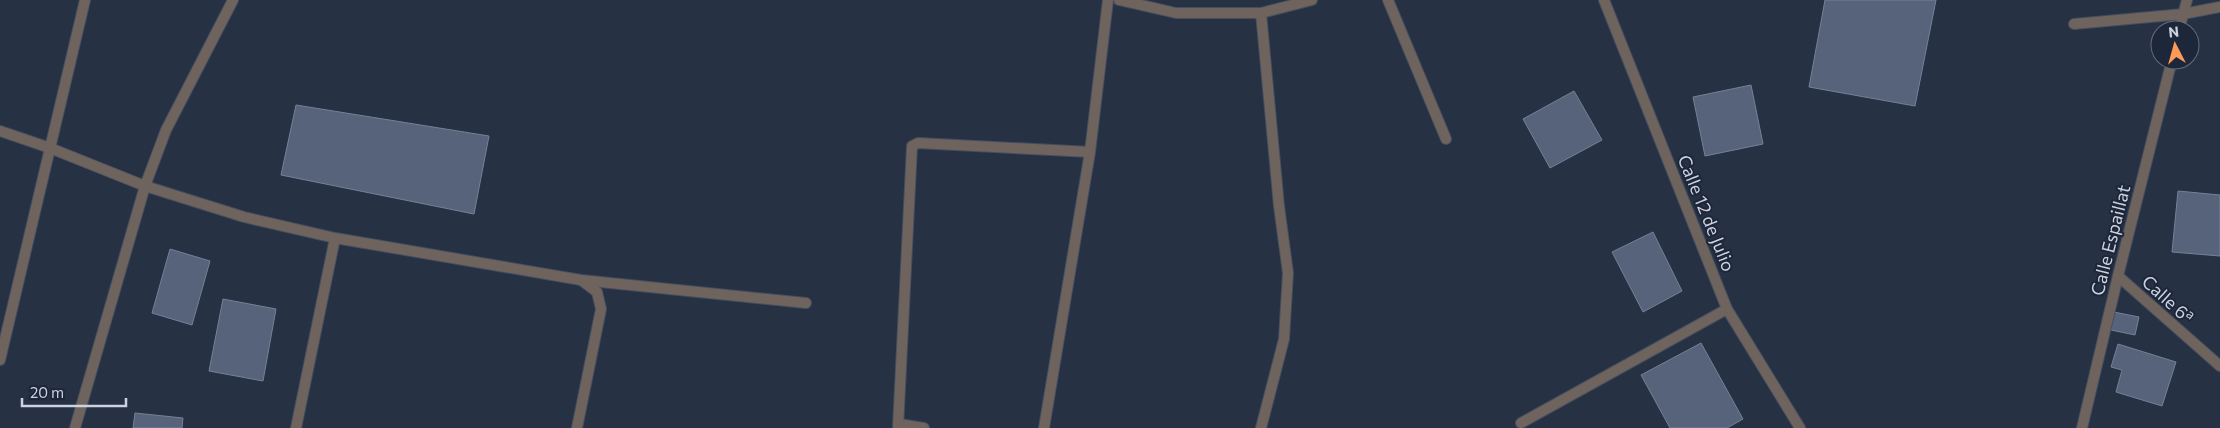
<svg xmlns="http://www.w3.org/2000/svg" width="2220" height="428" font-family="Commissioner,sans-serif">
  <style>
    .building { fill: #57637a; stroke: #758197 }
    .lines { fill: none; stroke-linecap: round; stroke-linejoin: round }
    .street-casing { stroke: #454e60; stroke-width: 12 }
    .street { stroke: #6f645d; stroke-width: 10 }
    .labels { text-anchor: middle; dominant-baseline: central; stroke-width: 4; stroke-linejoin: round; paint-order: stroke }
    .street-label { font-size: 18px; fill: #ccd3df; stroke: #1d2739 }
  </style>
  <rect width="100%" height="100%" fill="#273144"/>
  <!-- building -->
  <path class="building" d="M 1825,0 L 1936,0 L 1915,106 L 1809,87 Z
    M 1751,85 L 1763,144 L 1705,156 L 1693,97 Z
    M 1574,91 L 1602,140 L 1550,168 L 1523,119 Z
    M 296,105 L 489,136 L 474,214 L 281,175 Z
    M 2178,191 L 2220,195 L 2220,256 L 2172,252 Z
    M 1653,232 L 1682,291 L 1643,312 L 1612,252 Z
    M 170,249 L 210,261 L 192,325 L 152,313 Z
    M 223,299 L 276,309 L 263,381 L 209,371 Z
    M 2114,312 L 2139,317 L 2135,335 L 2111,330 Z
    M 1701,343 L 1743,419 L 1727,428 L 1670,428 L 1641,375 Z
    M 2118,344 L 2176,362 L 2162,406 L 2116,392 L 2122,370 L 2111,367 Z
    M 135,413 L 183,418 L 182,428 L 133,428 Z"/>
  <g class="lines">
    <!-- street casing -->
    <g class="street-casing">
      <path id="street" d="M 1119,0 L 1176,13 L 1261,13 L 1312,0
        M 1388,0 L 1446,139
        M 1604,0 L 1727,309 L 1800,428
        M 1261,13 L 1279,206 L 1288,273 L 1284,339 L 1261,428
        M 2074,24 L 2183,14 L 2220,7
        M 2179,30 L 2187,0
        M 0,131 L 50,148 L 145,186 L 244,217 L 335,238 L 581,280 L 597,292 L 601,309 L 577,428
        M 2118,276 L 2220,366
        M 581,280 L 806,303
        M 0,360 L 85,0
        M 1521,423 L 1727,309
        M 899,424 L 924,428
        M 75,428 L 145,186 L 166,130 L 233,0
        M 296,428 L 335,238
        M 898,428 L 912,146 L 918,143 L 1090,152
        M 1044,428 L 1090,152 L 1108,0
        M 2082,428 L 2118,276 L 2172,60"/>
    </g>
    <!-- street -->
    <use href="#street" class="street"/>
  </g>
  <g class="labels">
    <!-- street labels -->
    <g class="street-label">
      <text transform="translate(1707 213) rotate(68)">Calle 12 de Julio</text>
      <text transform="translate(2110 240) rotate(-76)">Calle Espaillat</text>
      <text transform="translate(2168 299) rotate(42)">Calle 6ª</text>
    </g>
  </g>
  <!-- north arrow -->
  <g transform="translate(2175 45) rotate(354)"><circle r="24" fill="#1d2739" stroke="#636c7b"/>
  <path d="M0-4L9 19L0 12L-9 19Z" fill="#fe9c57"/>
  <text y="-8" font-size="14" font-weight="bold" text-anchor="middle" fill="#ccd3df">N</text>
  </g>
  <!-- scale -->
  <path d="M22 398v8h104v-8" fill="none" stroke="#ccd3df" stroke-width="2.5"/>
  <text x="30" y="398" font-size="15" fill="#ccd3df" stroke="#1d2739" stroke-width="4" paint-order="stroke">20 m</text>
</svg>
